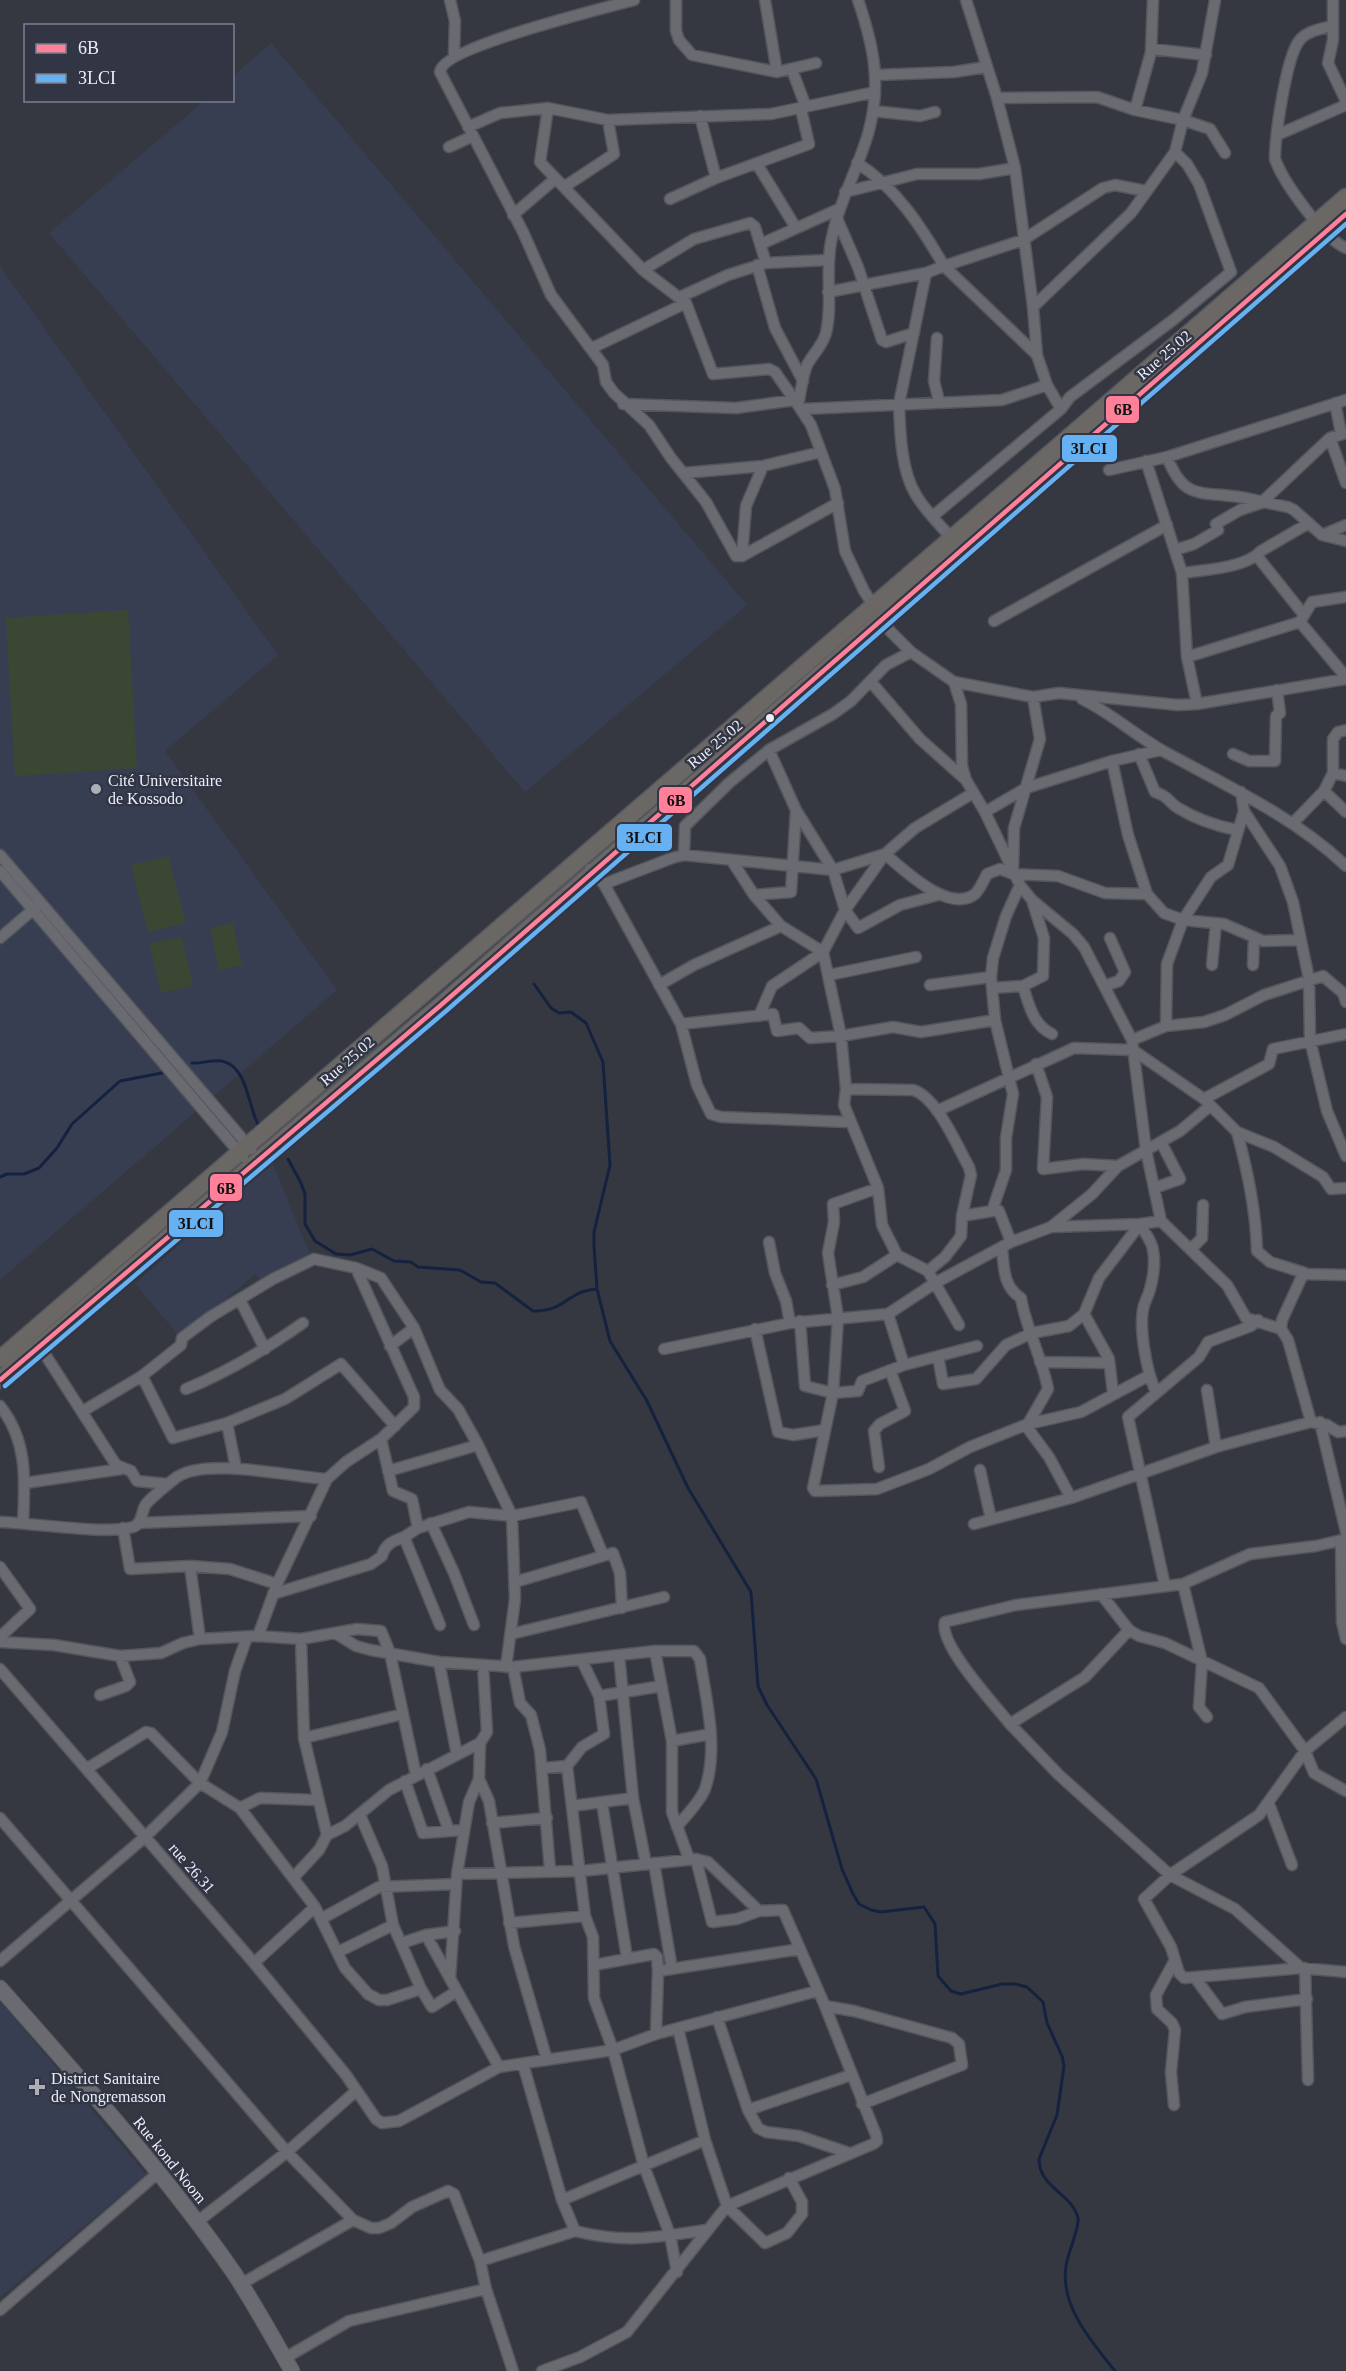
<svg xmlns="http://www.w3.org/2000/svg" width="1346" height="2371" font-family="'Times New Roman',serif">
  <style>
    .built { fill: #383e51 }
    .green { fill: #3c4733 }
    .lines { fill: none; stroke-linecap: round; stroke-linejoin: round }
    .stream { stroke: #14223f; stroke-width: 3 }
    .street-casing { stroke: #54565d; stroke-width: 13 }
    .secondary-casing { stroke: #54565d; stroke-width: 17 }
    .primary-casing { stroke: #54565d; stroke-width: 19 }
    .street { stroke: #696b71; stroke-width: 10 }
    .secondary { stroke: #696b71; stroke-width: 15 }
    .primary { stroke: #6b6765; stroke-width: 16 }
    .bus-1-casing { stroke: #313544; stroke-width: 9 }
    .bus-2-casing { stroke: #313544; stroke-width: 9 }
    .bus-1 { stroke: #ff8098; stroke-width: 4.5 }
    .bus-2 { stroke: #66b1f2; stroke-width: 4.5 }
    .bus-dot { fill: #eceff9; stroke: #313544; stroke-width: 2 }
    .poi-dot { fill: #acafb8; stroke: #313544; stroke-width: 2 }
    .labels { text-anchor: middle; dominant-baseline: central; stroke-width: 5; stroke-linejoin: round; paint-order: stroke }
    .street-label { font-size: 16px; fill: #eceff9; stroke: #313544 }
    .poi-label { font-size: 16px; fill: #eceff9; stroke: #313544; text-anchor: start }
    .line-badge { stroke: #313544; stroke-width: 2 }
    .pale-badge-label { font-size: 16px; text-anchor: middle; font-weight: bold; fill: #111 }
  </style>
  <rect width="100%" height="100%" fill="#353840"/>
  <!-- built -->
  <path class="built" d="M 271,43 L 747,605 L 525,792 L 49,233 L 204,101 L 232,100 L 233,76 Z
    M 0,266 L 278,655 L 165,751 L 337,990 L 0,1280 Z
    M 272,1162 L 312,1259 L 261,1280 L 255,1274 L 181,1338 L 135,1284 Z
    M 0,2001 L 146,2174 L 0,2297 Z"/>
  <!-- green -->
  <path class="green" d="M 128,610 L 137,768 L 15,776 L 6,618 Z
    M 168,856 L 186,923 L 148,932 L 131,865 Z
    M 233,923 L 242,965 L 219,970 L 210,928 Z
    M 182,937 L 193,986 L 161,993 L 150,944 Z"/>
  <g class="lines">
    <!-- stream -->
    <path class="stream" d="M 534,984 L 551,1008 L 559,1013 L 571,1012 L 586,1023 L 603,1062 L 610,1165 L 594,1232 L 594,1246 L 597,1289 L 610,1341 L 647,1401 L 688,1488 L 751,1592 L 758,1686 L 767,1705 L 816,1779 L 842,1869 L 853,1894 L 859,1904 L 871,1910 L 881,1912 L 924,1907 L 935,1924 L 938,1976 L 951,1991 L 961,1994 L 1002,1984 L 1015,1984 L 1027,1987 L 1043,2002 L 1047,2023 L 1062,2056 L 1064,2066 L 1057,2115 L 1039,2159 C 1039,2188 1072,2193 1078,2218 C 1080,2224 1069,2252 1067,2261 C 1057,2303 1091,2341 1115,2371
      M 192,1063 C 202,1064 216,1058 225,1062 C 249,1070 248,1110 260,1128
      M 288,1159 L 301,1183 L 305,1194 L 305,1224 L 315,1241 L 336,1254 L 350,1255 L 372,1249 L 394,1261 L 411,1262 L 418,1267 L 460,1270 L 481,1282 L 495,1283 L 533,1311 C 566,1312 566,1291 597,1289
      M 0,1177 L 7,1174 L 24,1174 L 39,1168 L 57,1148 L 72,1124 L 120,1081 L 167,1072"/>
    <!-- street casing -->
    <g class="street-casing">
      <path id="street" d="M 450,0 L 455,21 L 454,56
        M 634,0 C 605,8 442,47 440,72 L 523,232 L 551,295 L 603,365 L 606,382 L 614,393 L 649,425 L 671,458 L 706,502 L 736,556 L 742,556 L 838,503
        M 676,0 L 676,31 L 679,40 L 692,55 L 777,72 L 816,63
        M 765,0 L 777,72
        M 858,0 C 874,47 882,85 868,134 C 857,171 838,204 831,242 C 825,272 833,304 826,333 C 823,345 813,354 807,365 C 802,377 801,392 798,405 L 811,425 L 835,489 L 845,551 L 864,591 L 890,631 L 911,652 L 954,682 L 1033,697 L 1059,693 L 1178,705 L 1197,704 L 1346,679
        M 1333,0 L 1333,40 L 1328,63 L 1346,101
        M 1332,26 C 1321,29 1306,31 1299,41 C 1286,58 1275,136 1275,159 C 1283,182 1324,239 1346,248
        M 1152,49 L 1206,55
        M 792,70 L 806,107
        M 876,75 L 954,72 L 986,67
        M 997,98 L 1097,97 L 1135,110 L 1183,120 L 1210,129 L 1225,153
        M 548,108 L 540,162 L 643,270 L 686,303 L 713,374 L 769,369 L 775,372 L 798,405
        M 1135,110 L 1151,52 L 1153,0
        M 873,111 L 920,116 L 935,112
        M 700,116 L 716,178
        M 468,127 L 500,113 L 548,108 L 608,120 L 771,114 L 875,92
        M 1277,135 L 1346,105
        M 449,147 L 473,136
        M 857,163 C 896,187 922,228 944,266 L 926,273 L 899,404 C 900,432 901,471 916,495 C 926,512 942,527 955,542
        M 757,164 L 796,228
        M 564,187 L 614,154 L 608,120
        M 845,192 L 917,174 L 979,174 L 1015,168
        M 670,199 L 716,178 L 809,144 L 801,109
        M 513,215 L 555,179
        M 836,216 L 858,267 L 882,340 L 886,342 L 914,333
        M 761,244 L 839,209
        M 757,265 L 775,328 L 803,381
        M 643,270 L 694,239 L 750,223 L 755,227 L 766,263
        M 828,292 L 926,273
        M 680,297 L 728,275 L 766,263 L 827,260
        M 1033,307 L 1131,213 L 1175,152 L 1183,120 L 1202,73 L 1215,0
        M 937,338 L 934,381 L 939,401
        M 592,348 L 686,303
        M 1037,355 L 944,266 L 1023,240 L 1103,188 L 1115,185 L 1146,191
        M 1335,403 L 1341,433
        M 623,404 L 736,408 L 795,400
        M 803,409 L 1002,400 L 1047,385
        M 1061,409 L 1070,397 L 1173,320 L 1231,272 L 1199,184 L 1187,164 L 1175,152
        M 1330,438 L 1346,483
        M 1167,457 C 1183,497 1196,492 1232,496 C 1251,498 1269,504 1288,507 L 1294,510 L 1322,535 L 1346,541
        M 1146,461 L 1182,573 L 1187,657 L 1197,704
        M 1109,470 L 1167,457 L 1346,400
        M 684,473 L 763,466 L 821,452
        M 933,516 L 1061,409 L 1047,385 L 1037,355 L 1033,307 L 1015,168 L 997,98 L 966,0
        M 1322,535 L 1346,525
        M 1175,550 L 1194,544 L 1218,530 L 1216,524 L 1240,510 L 1261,503 L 1330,438 L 1346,433
        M 742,556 L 746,506 L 763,466
        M 1257,556 L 1304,615
        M 1182,573 C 1204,570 1246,568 1261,551 L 1309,523
        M 994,621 L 1167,525
        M 1300,622 L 1346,677
        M 1187,657 L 1300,622 L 1312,602 L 1346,597
        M 871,682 L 920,739 L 966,780
        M 954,682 L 961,704 L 962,766 L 966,780 L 985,812 L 1020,885 L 1032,900 L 1073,934 L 1084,947 L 1132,1040 L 1146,1150 L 1161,1221 L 1227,1285 L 1246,1318 L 1281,1329 L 1288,1340 L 1311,1422
        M 1082,699 C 1111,713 1135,735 1163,751 C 1227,786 1293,816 1346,866
        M 769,750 L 796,810 L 833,870 L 845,910 L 858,928 L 900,905 L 938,895
        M 1139,754 L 1155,792 C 1170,797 1167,801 1178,808 C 1196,819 1216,826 1237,830
        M 1233,754 L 1249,761 L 1275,761 L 1276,716 L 1280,713 L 1277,690
        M 1112,761 L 1128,835 L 1147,894 L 1164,913 L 1183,920 L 1167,964 L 1166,1026 L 1132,1040
        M 1333,773 L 1346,776
        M 1324,791 L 1346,812
        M 1241,792 L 1244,811 L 1280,866 L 1293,902 L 1309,979 L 1310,1040 L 1327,1111 L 1346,1156
        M 1244,811 L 1228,865 L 1211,877 L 1183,920 L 1224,924 L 1263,941 L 1299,940
        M 985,812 L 1026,788 L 1112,761 L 1161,750
        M 1293,823 L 1324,791 L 1333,773 L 1333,739 L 1338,732 L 1346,730
        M 885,854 C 904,870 949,914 975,894 C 980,889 984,880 987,874 L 1000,869 L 1013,874 L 1058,876 L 1105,893 L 1147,894
        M 0,855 L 251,1149
        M 684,855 L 685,826 L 729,783 L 769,750 L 833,714 L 851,701 L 886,665 L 911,652
        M 732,861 L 754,895 L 781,926 L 823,952 L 841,1036 L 846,1089 L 844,1105 L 878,1188 L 882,1225 L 897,1255 L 928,1271 L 959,1325
        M 590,869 L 604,884 L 681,1024 L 697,1085 L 711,1114 L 721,1117 L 849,1122
        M 0,871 L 243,1157
        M 1013,871 L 1014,828 L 1040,739 L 1033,697
        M 604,884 L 672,858 L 684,855 L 833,870 L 885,854
        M 754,895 L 791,892 L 796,810
        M 0,938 L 36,907
        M 1212,965 L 1216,923
        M 1253,965 L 1254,937
        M 829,975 L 916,957
        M 659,985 L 694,965 L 781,926
        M 930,985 L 991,977
        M 1023,986 C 1029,1005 1033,1025 1052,1034
        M 1104,986 L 1119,981 L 1125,972 L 1110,938
        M 992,988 L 1023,986 L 1043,976 L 1044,938 L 1032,900
        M 759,1016 L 772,986 L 823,952 L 845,910 L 885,854 L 915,828 L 973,793
        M 681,1024 L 773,1014 L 777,1031 L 799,1028 L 810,1038 L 841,1036 L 893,1027 L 921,1032 L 995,1020
        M 1166,1026 L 1204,1022 L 1225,1015 L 1264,995 L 1323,976 L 1343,993 L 1346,1002
        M 1036,1064 L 1047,1097 L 1043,1169 L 1083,1164 L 1118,1166
        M 846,1089 L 913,1090 C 937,1097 957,1146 969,1167 L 971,1175 L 962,1216 L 961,1236 L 945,1257 L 928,1271
        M 1204,1099 L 1269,1064 L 1273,1049 L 1346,1034
        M 937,1111 L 1074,1048 L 1133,1050 L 1204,1099 L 1237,1132 L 1274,1147 L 1323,1177 L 1331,1189 L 1346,1188
        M 1237,1132 C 1248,1172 1256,1210 1257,1251 L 1270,1262 L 1305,1273
        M 878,1188 L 833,1204 L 834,1222 L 828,1253 L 838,1318 L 833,1393 L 813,1488 L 815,1491 L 877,1489 L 929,1469 L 970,1447 L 1028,1424 L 1081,1412 L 1148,1376
        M 1154,1188 L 1180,1179 L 1161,1142
        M 962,1216 L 992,1211
        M 1051,1227 L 1140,1224 L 1161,1221
        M 769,1242 L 775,1273 L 786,1301 L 790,1323
        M 1011,1242 L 999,1211 L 992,1211 L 1006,1170 L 1006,1138 L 1013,1094 L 995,1020 L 991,977 L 993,958 L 1006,916 L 1020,885
        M 1002,1248 C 1004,1267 1003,1287 1021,1298 C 1026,1329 1042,1357 1048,1389 L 1028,1424
        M 1191,1249 L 1202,1238 L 1203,1205
        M 832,1285 L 863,1277 L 897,1255
        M 240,1300 L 265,1349
        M 888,1314 L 904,1365
        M 1084,1314 L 1109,1359 L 1113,1393
        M 800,1321 L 805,1386 L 833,1393 L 858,1391 L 862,1381 L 904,1365 L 977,1346
        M 755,1329 L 778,1432 L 793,1435 L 825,1430
        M 1281,1329 L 1282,1320 L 1303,1274 L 1346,1275
        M 390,1346 L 414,1328
        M 41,1348 L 116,1465 L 131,1471 L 137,1481 L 168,1484
        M 664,1349 L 790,1323 L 888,1314 L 935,1283 L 1011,1242 L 1051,1227 L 1092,1194 L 1118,1166 L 1180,1131 L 1210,1106
        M 938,1356 L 943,1384 L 976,1379 L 1006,1345 L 1032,1333 L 1069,1326 L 1084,1314 L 1099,1278 L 1140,1224 C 1144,1232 1152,1241 1153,1250 C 1156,1265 1152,1287 1146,1300 C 1136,1320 1147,1373 1156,1392
        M 1040,1362 L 1109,1363
        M 142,1376 L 173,1438 L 227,1423 L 285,1399 L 341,1364 L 395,1426
        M 186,1389 C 228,1372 266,1349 303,1323
        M 1207,1390 L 1216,1447
        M 0,1406 C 28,1441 25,1480 23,1523
        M 83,1411 L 142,1376 L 181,1345 L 182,1338 L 210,1317 L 273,1279 L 314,1259 L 356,1268 L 381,1278 L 414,1328 L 440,1390 L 458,1409 L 478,1445 L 512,1516 L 515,1599 L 506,1667
        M 1320,1422 L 1346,1532
        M 227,1423 L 236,1468
        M 1026,1426 L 1049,1457 L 1071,1498
        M 381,1439 L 393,1491 L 412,1499 L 418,1528 L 469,1512 L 512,1516 L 581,1502 L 603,1555
        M 879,1467 L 874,1431 L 880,1424 L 905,1411 L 890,1370
        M 980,1470 L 991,1519
        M 388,1471 L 478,1445
        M 25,1483 L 121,1469
        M 0,1522 C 31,1523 108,1535 133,1527 C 143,1524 141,1511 146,1504 C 154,1495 168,1484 177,1477 C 207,1457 291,1477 327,1479
        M 138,1523 L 311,1516
        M 431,1523 L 454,1573 L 474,1625
        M 974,1524 L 1071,1498 L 1216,1447 L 1253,1437 L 1311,1422 L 1327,1425 L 1338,1432 L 1346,1431
        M 123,1528 L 130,1569 L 190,1566 L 230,1569 L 277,1584
        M 418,1528 L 404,1537 L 440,1625
        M 1341,1541 L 1342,1622 L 1346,1639
        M 190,1566 L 200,1639
        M 0,1567 L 30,1609 L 0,1637
        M 515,1582 L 613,1553 L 620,1573 L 622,1608
        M 1183,1584 L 1202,1662 L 1199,1707 L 1207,1717
        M 1165,1586 L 1128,1417 L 1199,1357 L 1208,1342 L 1251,1326 L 1258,1320
        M 273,1594 L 371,1564 L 382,1556 C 385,1544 393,1541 404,1537
        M 1101,1594 L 1129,1630 L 1139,1636 L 1165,1643 L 1259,1688 L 1305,1751 L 1314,1773 L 1346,1791
        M 1129,1630 L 1085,1677 L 1010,1724 L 1059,1775 L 1170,1875 L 1235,1909 L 1301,1968
        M 335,1633 L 356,1646 L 371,1650 L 439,1662 L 513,1667 L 655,1651 L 694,1651 L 700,1659 C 706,1700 719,1748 705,1789 C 700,1802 686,1815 677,1827
        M 511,1634 L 664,1597
        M 258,1636 L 277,1584 L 327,1479 L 346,1462 L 381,1439 L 414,1407 L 414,1397 L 356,1268
        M 301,1639 L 304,1738 L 327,1835
        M 0,1642 L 54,1645 L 120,1656 L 161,1653 L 183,1643 L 200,1639 L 258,1636 L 301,1639 L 357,1629 L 381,1631 L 390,1653 L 416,1775
        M 655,1651 L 672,1741 L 672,1812 L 689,1859
        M 619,1655 L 633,1798 L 646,1864
        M 439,1662 L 457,1755
        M 513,1667 L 520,1703 L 531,1715 L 540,1750 L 550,1870
        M 0,1669 L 254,1963 L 346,2075 L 376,2119 L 382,2123 L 399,2121 L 499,2067 L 613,2050 L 656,2034 L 817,1991
        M 100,1695 L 126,1686 L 130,1682 L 120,1656
        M 599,1696 L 662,1686
        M 1346,1717 L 1305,1751 L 1259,1815 L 1170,1875 L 1144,1899 L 1171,1947 L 1179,1973 L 1184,1978 L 1301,1968 L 1346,1972
        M 1010,1724 C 996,1706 938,1644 945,1622 L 1016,1605 L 1183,1584 L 1250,1554 L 1316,1546 L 1346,1539
        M 304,1738 L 403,1714
        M 672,1741 L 711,1734
        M 567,1766 L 585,1916 L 593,1937 L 594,1998 L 613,2050 L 644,2166 L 670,2235 L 677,2272
        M 88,1768 L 146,1732 L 151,1733 L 200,1783 L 240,1808 L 315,1907 L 345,1968 L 368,1994 L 379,2000 L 387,2000 L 421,1989
        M 543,1768 L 567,1766 L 582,1747 L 604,1734 L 599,1696 L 582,1661
        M 427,1769 L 449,1831
        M 479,1779 L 489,1801 L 514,1946 L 547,2060
        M 405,1781 L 423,1833 L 464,1830
        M 602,1803 L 627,1958
        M 1269,1804 L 1292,1865
        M 572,1806 L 633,1798
        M 240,1808 L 260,1798 L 317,1800
        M 360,1815 L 382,1866 L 393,1925 L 421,1989 L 432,2007 L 457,1991
        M 0,1818 L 287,2152 L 353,2220 L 371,2228 L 379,2228 L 391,2223 L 412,2207 L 448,2191 L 454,2194 L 480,2261 L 486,2289 L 349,2321 L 285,2358
        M 492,1823 L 547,1818
        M 696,1859 L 712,1922 L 737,1919 L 759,1911
        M 654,1863 L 672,1969
        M 457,1874 L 581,1871 L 696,1859 L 708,1862 L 759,1911 L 783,1910 L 825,2006 L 876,2135 L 877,2141 L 873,2144 L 727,2206 L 627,2332 L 580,2357 L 542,2371
        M 293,1878 L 319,1850 L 327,1835 L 345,1826 L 389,1790 L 480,1743 L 487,1732 L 483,1665
        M 321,1919 L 379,1887 L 456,1884
        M 509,1923 L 585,1916
        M 426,1935 L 499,2067
        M 402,1943 L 426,1935 L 455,1931
        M 338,1952 L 393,1925
        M 0,1961 L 145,1837 L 200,1783 L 222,1732 L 235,1671 L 247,1637
        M 254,1963 L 315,1907
        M 594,1965 L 654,1954 L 657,1957 L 658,1971
        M 1305,1968 L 1308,2080
        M 450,1978 L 457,1874 L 469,1802 L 479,1779 L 480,1743
        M 1196,1979 L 1222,2014 L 1245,2007 L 1307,1999
        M 825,2006 L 854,2011 L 952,2038 L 959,2044 L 962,2065 L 862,2104
        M 717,2017 L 748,2110 L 758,2128 L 766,2132 L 799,2136 L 849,2153
        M 678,2028 L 705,2140 L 727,2206 L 765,2243 L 787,2233 L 802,2214 L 802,2202 L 789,2178
        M 656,2034 L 658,1971 L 800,1949
        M 1174,2105 L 1171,2072 L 1175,2030 L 1172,2023 L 1157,2009 L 1156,1995 L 1175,1960
        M 748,2110 L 851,2075
        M 562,2200 L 705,2140
        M 197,2222 L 287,2152 L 356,2091
        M 575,2231 C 628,2244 654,2237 707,2230
        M 480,2261 L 575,2231 L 562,2200 L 523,2064
        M 241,2284 L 353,2220
        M 486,2289 L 513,2371
        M 0,2310 L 159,2172"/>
    </g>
    <!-- secondary casing -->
    <g class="secondary-casing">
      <path id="secondary" d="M 0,1988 C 81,2080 164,2172 234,2273 C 255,2305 273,2338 292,2371"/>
    </g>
    <!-- primary casing -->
    <g class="primary-casing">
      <path id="primary" d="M 0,1359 C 451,974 898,585 1346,197
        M 0,1380 L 441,1005 L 1346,214"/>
    </g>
    <!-- street -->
    <use href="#street" class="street"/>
    <!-- secondary -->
    <use href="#secondary" class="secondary"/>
    <!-- primary -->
    <use href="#primary" class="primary"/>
    <!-- bus-1 casing -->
    <g class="bus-1-casing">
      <path id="bus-1" d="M 0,1380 L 441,1005 L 1346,214"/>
    </g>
    <!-- bus-2 casing -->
    <g class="bus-2-casing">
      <path id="bus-2" d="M 5,1386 L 446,1011 L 1346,224"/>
    </g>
    <!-- bus-1 -->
    <use href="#bus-1" class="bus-1"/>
    <!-- bus-2 -->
    <use href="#bus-2" class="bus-2"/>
  </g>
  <!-- markers -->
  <circle class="bus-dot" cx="770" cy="718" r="5"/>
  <g class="poi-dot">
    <circle cx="96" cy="789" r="6"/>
    <path d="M34 2078h6v6h6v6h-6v6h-6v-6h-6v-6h6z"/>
  </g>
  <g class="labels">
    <!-- street labels -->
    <g class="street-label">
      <text transform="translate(1164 355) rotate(-41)">Rue 25.02</text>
      <text transform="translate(715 744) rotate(-40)">Rue 25.02</text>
      <text transform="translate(347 1061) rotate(-41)">Rue 25.02</text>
      <text transform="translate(192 1868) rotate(49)">rue 26.31</text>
      <text transform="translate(170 2160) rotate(51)">Rue kond Noom</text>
    </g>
    <!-- poi labels -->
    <g class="poi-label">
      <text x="108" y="780">Cité Universitaire<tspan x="108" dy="18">de Kossodo</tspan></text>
      <text x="51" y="2078">District Sanitaire<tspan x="51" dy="18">de Nongremasson</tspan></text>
    </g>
  </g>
  <g class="line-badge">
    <rect x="1105" y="395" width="35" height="29" rx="6" fill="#ff8098"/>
    <rect x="1061" y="434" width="57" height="29" rx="6" fill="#66b1f2"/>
    <rect x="658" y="786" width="35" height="28" rx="6" fill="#ff8098"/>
    <rect x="616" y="823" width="57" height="29" rx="6" fill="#66b1f2"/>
    <rect x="209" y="1173" width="34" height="29" rx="6" fill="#ff8098"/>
    <rect x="168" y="1209" width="56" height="29" rx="6" fill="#66b1f2"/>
  </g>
  <g class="pale-badge-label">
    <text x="1123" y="415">6B</text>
    <text x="1089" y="454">3LCI</text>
    <text x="676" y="806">6B</text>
    <text x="644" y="843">3LCI</text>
    <text x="226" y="1194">6B</text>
    <text x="196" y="1229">3LCI</text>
  </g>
  <!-- legend -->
  <rect x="24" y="24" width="210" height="78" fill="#313544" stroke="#7c7f8c" stroke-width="1.5"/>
  <rect x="36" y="44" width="30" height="9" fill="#ff8098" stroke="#7c7f8c" stroke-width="1.5"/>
  <text x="78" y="54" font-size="18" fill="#eceff9">6B</text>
  <rect x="36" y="74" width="30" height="9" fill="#66b1f2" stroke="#7c7f8c" stroke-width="1.5"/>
  <text x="78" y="84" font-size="18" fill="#eceff9">3LCI</text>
</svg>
